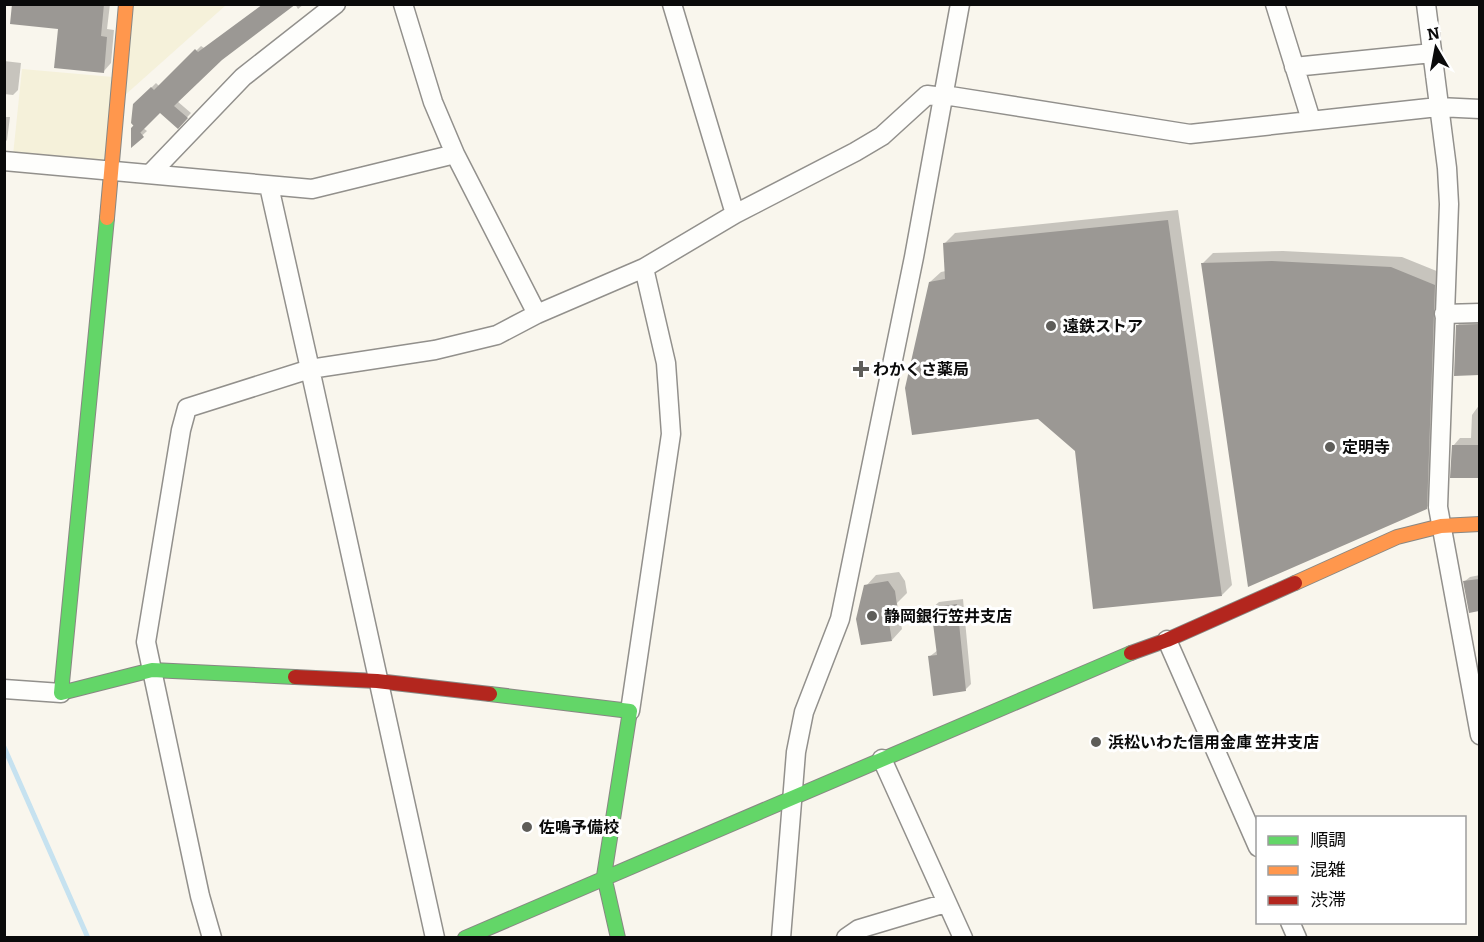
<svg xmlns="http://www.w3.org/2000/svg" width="1484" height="942" font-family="Bitter,'Noto Sans JP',serif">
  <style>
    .farmland { fill: #f5f1da }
    .shadow { fill: #0003 }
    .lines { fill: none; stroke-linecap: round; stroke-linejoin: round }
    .stream { stroke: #c6e2f0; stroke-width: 5 }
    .building { fill: #9b9894 }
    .street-casing { stroke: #92908c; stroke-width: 21 }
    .fast-casing { stroke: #888783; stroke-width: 16 }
    .slow-casing { stroke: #888783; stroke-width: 16 }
    .jam-casing { stroke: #888783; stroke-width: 16 }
    .street { stroke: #fefefc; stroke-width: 18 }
    .fast { stroke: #63d668; stroke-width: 14 }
    .slow { stroke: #ff974d; stroke-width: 14 }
    .jam { stroke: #b3261e; stroke-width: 14 }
    .poi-dot { fill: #5e5d59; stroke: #fff; stroke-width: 2 }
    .labels { text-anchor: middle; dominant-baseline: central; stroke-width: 6; stroke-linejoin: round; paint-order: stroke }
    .poi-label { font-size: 16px; font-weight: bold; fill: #0a0a0a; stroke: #fff; text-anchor: start }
  </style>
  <rect width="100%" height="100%" fill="#f9f6ed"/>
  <!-- farmland -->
  <path class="farmland" d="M 134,5 L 226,5 L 125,95 Z
    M 22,69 L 113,77 L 104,164 L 13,155 Z"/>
  <!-- shadow -->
  <path class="shadow" d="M 14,4 L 110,4 L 107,29 L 114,30 L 111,63 L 104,71 L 59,27 Z
    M 295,4 L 304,4 L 298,9 Z
    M 201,46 L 221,59 L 177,101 L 191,113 L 178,127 L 160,111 L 143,128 L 147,131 L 133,144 L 135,104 L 156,83 L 160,87 Z
    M 4,61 L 21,63 L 18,90 L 13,95 L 4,94 Z
    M 4,117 L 10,117 L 7,140 L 4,143 Z
    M 1178,210 L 1232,585 L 1222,595 L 1077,450 L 930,282 L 941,272 L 946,271 L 945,243 L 955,233 Z
    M 1283,251 L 1402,257 L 1444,274 L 1437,497 L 1426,508 L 1203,263 L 1213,253 Z
    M 1480,320 L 1480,373 L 1456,374 L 1457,326 L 1462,321 Z
    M 1480,404 L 1480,476 L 1452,476 L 1453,446 L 1460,438 L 1471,438 L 1472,415 Z
    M 899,572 L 905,581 L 907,593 L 897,603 L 902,629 L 892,640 L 866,586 L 876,575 Z
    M 1480,575 L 1480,610 L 1470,611 L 1465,581 L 1470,577 Z
    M 963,599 L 971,684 L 965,690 L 929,657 L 938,650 L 932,608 L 939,602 Z"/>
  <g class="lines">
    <!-- stream -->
    <path class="stream" d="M 4,747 L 88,938"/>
  </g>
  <!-- building -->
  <path class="building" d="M 12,4 L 104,4 L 101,36 L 107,37 L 104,73 L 54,68 L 58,29 L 10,24 Z
    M 263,4 L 296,4 L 222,60 L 174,106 L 188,118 L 178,129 L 160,113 L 140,133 L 131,123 L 133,104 L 151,87 L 154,90 L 195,49 L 198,52 Z
    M 134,125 L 144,137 L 131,148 L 131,128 Z
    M 1168,220 L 1222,596 L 1093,609 L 1075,451 L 1038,419 L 912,435 L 905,388 L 929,282 L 945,279 L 943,243 Z
    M 1272,261 L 1391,267 L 1435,285 L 1427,509 L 1248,587 L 1201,263 Z
    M 1479,324 L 1479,375 L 1454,376 L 1456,325 Z
    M 1452,445 L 1479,445 L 1479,478 L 1450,478 Z
    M 1479,579 L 1479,611 L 1469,613 L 1463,581 Z
    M 888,581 L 895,591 L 897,605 L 887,611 L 892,641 L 861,645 L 856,619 L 864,585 Z
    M 957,604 L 966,691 L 933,696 L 928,656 L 937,655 L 931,608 Z"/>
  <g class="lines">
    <!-- street casing -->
    <g class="street-casing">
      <path id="street" d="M 672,4 L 735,214
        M 1275,4 L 1311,120
        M 1426,4 L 1447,168 L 1449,204 L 1438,507 L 1480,735
        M 1294,67 L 1432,53
        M 944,95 L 1190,134 L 1438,107 L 1480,109
        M 455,154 L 537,314 L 644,268 L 666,363 L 671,434 L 630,711
        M 4,161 L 312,189 L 455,154 L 433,102 L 403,4
        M 150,174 L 243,77 L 336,4
        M 269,186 L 310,369 L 435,350 L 497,335 L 537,314
        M 644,268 L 735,214 L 855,152 L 882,136 L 927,95 L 943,97
        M 1444,314 L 1480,313
        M 1167,640 L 1258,847
        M 4,689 L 61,693
        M 882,759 L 963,938
        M 1290,922 L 1297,938
        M 212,938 L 200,896 L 146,642 L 181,430 L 187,408 L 310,369 L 435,938
        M 781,938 L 796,752 L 804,712 L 840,619 L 914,257 L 960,4
        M 846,938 L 859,929 L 946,903"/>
    </g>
    <!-- fast casing -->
    <g class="fast-casing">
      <path id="fast" d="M 107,218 L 61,693 L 152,670 L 295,677
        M 490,694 L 630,711 L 604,876 L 618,938
        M 465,938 L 1131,653"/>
    </g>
    <!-- slow casing -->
    <g class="slow-casing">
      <path id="slow" d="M 107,218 L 126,4
        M 1295,583 L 1397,537 L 1441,526 L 1480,524"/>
    </g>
    <!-- jam casing -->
    <g class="jam-casing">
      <path id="jam" d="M 1131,653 L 1167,640 L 1295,583
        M 295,677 L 377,681 L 490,694"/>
    </g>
    <!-- street -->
    <use href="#street" class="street"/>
    <!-- fast -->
    <use href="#fast" class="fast"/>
    <!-- slow -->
    <use href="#slow" class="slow"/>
    <!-- jam -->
    <use href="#jam" class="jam"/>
  </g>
  <!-- markers -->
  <g class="poi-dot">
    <circle cx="1051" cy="326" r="6"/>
    <path d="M858 360h6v6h6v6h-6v6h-6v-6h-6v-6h6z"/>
    <circle cx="1330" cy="447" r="6"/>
    <circle cx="872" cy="616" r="6"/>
    <circle cx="1096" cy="742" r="6"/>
    <circle cx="527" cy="827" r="6"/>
  </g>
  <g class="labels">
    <!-- poi labels -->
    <g class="poi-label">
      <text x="1063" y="326">遠鉄ストア</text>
      <text x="873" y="369">わかくさ薬局</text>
      <text x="1342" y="447">定明寺</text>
      <text x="884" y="616">静岡銀行笠井支店</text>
      <text x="1108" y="742">浜松いわた信用金庫 笠井支店</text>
      <text x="539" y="827">佐鳴予備校</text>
    </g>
  </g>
  <!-- border -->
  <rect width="1484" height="942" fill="none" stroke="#0a0a0a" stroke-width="12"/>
  <!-- legend -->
  <rect x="1256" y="816" width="210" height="108" fill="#ffffff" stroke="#9d9d9d" stroke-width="1.5"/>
  <rect x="1268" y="836" width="30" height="9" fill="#63d668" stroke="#9d9d9d" stroke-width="1.5"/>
  <text x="1310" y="846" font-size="18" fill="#0a0a0a">順調</text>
  <rect x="1268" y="866" width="30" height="9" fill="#ff974d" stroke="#9d9d9d" stroke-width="1.5"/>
  <text x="1310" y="876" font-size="18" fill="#0a0a0a">混雑</text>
  <rect x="1268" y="896" width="30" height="9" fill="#b3261e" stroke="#9d9d9d" stroke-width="1.5"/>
  <text x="1310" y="906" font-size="18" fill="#0a0a0a">渋滞</text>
  <!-- north arrow -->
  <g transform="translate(1436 48) rotate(350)" stroke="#ffffff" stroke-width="4.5" paint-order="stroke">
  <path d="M0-4.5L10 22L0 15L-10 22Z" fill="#0a0a0a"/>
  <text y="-9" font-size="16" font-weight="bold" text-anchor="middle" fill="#0a0a0a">N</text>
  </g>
</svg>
